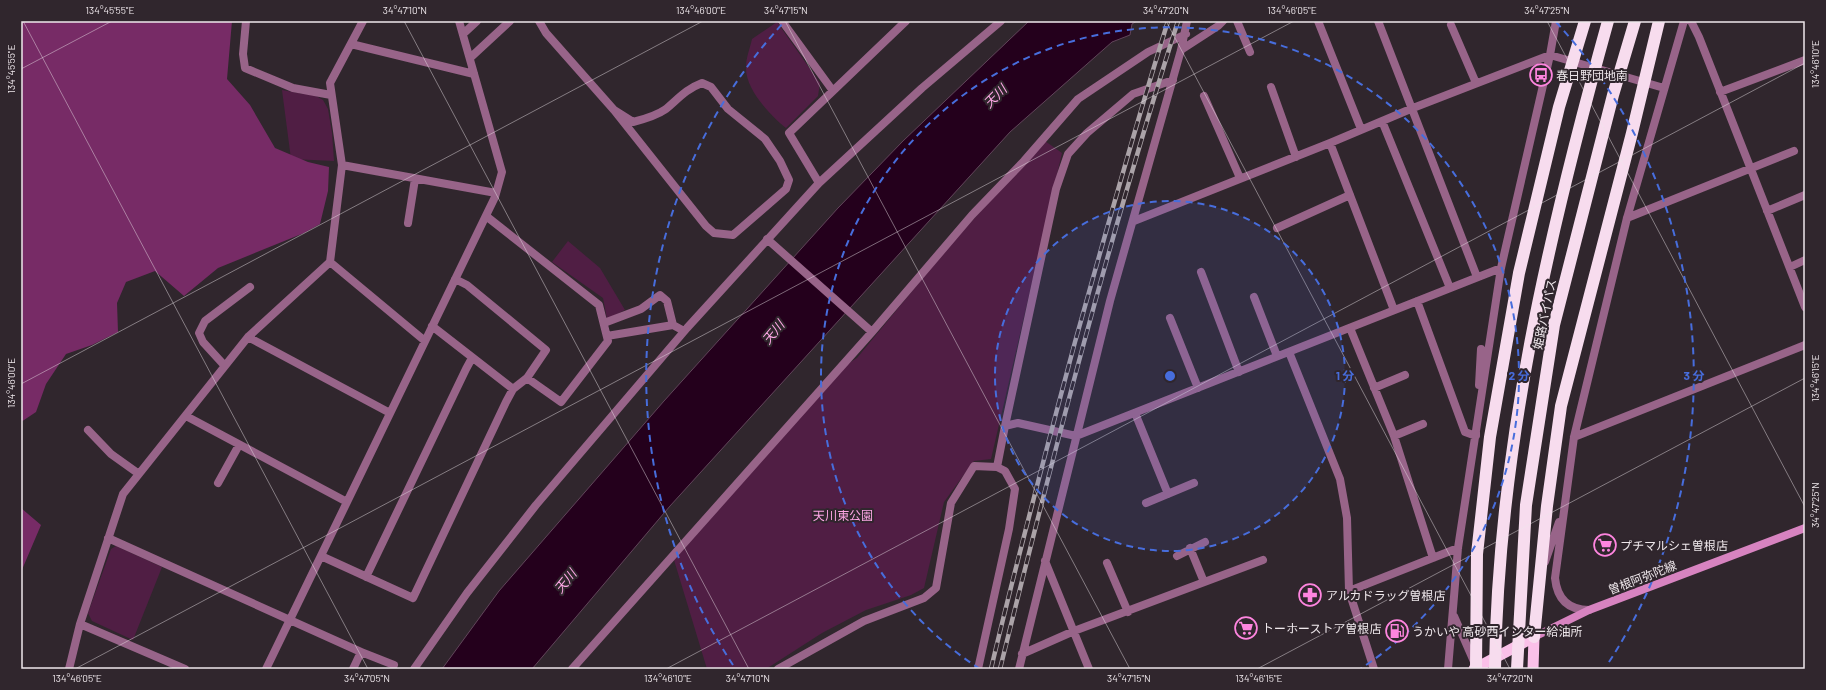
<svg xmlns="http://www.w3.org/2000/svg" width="1826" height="690" font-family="Barlow,'Noto Sans JP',sans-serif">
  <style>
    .green { fill: #501e44 }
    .forest { fill: #772b66 }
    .water { fill: #24001c; stroke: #61455a }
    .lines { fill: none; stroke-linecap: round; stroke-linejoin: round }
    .minor { stroke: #986489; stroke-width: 8 }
    .secondary { stroke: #d783c0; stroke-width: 8 }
    .trunk { stroke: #fac0e8; stroke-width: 11 }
    .motorway { stroke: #f7dcee; stroke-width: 12 }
    .rail-casing { stroke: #aba3a8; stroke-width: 4.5 }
    .rail { stroke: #30262d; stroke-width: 3; stroke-dasharray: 9; stroke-linecap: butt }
    .ticks { fill: none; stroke: #eee7eb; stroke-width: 1; stroke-opacity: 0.45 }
    .ring { fill: none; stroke: #476ddc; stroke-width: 2; stroke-dasharray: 7 5 }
    .labels { text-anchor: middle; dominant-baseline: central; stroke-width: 4; stroke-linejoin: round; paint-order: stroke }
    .poi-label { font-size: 12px; fill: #eee7eb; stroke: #30262d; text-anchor: start }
    .street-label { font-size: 12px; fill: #eee7eb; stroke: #30262d }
    .park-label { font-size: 12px; fill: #fca6e4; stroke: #30262d }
    .water-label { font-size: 13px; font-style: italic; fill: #fea8e6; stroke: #30262d }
    .centre { fill: #476ddc; stroke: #30262d; stroke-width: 2 }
    .ring-label { font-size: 12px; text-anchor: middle; font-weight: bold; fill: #476ddc; stroke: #30262d; stroke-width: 4; stroke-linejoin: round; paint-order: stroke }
    .neatline { fill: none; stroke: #eee7eb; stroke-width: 1.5 }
    .ticks-label { font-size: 10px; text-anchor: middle; fill: #eee7eb }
  </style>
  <rect width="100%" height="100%" fill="#30262d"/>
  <!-- green -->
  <path class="green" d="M 777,22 L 820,83 L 818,96 L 786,128 C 770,115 745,89 746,67 C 746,58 750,48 752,39 Z
    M 282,90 L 304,94 L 311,93 L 323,100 L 328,109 L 332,133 L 334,161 L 291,159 Z
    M 1045,141 L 1062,153 L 991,459 L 974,461 L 944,502 L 924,588 L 911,595 L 866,610 L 822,633 L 766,669 L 707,669 L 674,560 L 846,365 L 857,358 L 951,244 Z
    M 568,241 L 600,268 L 625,310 L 607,319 L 603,298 L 552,262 Z
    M 116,546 L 162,567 L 133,640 L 92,621 L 88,613 L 111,549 Z"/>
  <!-- forest -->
  <path class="forest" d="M 21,21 L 232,21 L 227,79 L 250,105 L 275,148 L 308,162 L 329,167 L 328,191 L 320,224 L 304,233 L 218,268 L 184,296 L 155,271 L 126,282 L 117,303 L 118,332 L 92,345 L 66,354 L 46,384 L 36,412 L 21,422 Z
    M 21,508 L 41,525 L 21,572 Z"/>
  <!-- water -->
  <path class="water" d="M 1029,21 L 1137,21 L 1132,24 L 1130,35 L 1112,42 L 1010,132 L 670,506 L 532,669 L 442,669 L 499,591 L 664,401 L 838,208 L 903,141 Z"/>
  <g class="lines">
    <!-- minor -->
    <path class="minor" d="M 246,21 L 243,54 L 245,68 L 293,88 L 331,95
      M 539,21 L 546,33 L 614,110 L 706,226 L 714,233 L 733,235 L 786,189 L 789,180 L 780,161 L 765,139 L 728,109 L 711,87 L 702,83 C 686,89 678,99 666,109 C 656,116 645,119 633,122 L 614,110
      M 782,21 L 833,91
      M 1237,21 L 1250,52
      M 1318,21 L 1361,129
      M 1378,21 L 1477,277
      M 1691,21 L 1699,37 L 1805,307
      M 1451,25 L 1476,83
      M 463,34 L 477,21
      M 351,44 L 474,74
      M 1181,50 L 1218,26 L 1223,21
      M 470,58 L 510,21
      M 1271,87 L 1296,157
      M 1720,92 L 1805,60
      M 1204,96 L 1240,178
      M 1382,121 L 1450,288
      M 1330,143 L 1394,310
      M 342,165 L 496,193
      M 819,183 L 789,133 L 906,21
      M 1767,211 L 1805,195
      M 486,216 L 599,305 L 608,341 L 561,402 L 527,378
      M 1627,218 L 1794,151
      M 1134,221 L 1330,143 L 1413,108 L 1550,55 L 1664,88
      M 408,223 L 415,179
      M 1277,228 L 1350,195
      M 767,239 L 872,332
      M 330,262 L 425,341
      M 1790,267 L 1805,260
      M 1201,272 L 1239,372
      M 1254,297 L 1277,356
      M 1417,301 L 1465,432 L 1476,436 L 1476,432
      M 1170,318 L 1198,388
      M 604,323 L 641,309 L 660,295 L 667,301 L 673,325
      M 432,326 L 513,389
      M 1350,328 L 1394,436 L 1433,558
      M 607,336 L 673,325 L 684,331
      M 248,337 L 390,413
      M 1289,352 L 1340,479 L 1347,518 L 1349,591 L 1374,669
      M 224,365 L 203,342 L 199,333 L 205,321 L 250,287
      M 1479,385 L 1481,349
      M 1374,388 L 1405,375
      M 1135,413 L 1168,494
      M 186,416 L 347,502
      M 1005,426 L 1056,189 L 1068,154 L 1087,133 L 1133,94 L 1173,80
      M 88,430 L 111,454 L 139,474
      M 1394,436 L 1423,424
      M 1574,437 L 1805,345
      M 218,483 L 239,445
      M 1146,503 L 1194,483
      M 108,538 L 361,652 L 353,669
      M 1190,548 L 1204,582
      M 321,556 L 413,598 L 506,402 L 513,389 L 527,378 L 546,350 L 467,285 L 455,279
      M 1177,556 L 1205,542
      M 1045,561 L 1089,669
      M 1545,562 L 1559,522
      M 1107,563 L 1128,612
      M 366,577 L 466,369 L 472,358
      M 1349,591 L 1458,548
      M 1589,610 C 1567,610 1557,598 1555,578 L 1574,437 L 1627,218 L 1684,21
      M 1454,616 L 1475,664
      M 80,624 L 185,669
      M 361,652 L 394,665
      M 1022,654 L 1074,631 L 1263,560
      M 69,669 L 80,624 L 123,494 L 248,337 L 330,262 L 342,165 L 330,83 L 363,21
      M 266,669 L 495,197 L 502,172 L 459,21
      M 414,669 L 467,593 L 536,505 L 687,328 L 819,183 L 922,88 L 1001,21
      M 572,669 L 872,332 L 972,215 L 1024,161 L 1078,99 L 1148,52 L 1186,34
      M 778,669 L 864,621 L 924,598 L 936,588 L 951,503 L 974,466 L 997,467 L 1005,426 L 1018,423 L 1076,436 L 1501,268
      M 978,669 L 1009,529 L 1015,489 L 1005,471 L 997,467
      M 1019,669 L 1110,301 L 1181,50 L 1187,21
      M 1448,669 L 1458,548 L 1501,268 L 1550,55 L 1556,21"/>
    <!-- secondary -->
    <path class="secondary" d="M 1534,637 L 1589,610 L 1805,528"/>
    <!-- trunk -->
    <path class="trunk" d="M 1474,669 L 1534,637
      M 1533,669 L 1534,637"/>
    <!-- motorway -->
    <path class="motorway" d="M 1534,637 L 1547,506 L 1561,406 L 1632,133 L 1659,21
      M 1476,668 L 1477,554 L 1490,437 L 1519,273 L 1559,107 L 1585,21
      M 1495,669 C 1498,448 1549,233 1608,21
      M 1517,669 L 1526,505 L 1554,325 L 1613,95 L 1635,21"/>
    <!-- rail casing -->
    <g class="rail-casing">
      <path id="rail" d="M 991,669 C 1017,559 1046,451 1075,342 C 1105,235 1135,127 1168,21
        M 1000,669 C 1054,451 1110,235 1178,21"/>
    </g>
    <!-- rail -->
    <use href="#rail" class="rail"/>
  </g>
  <!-- ticks -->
  <path class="ticks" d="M 23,21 L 368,669M 404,21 L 749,669M 785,21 L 1130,669M 1166,21 L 1510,669M 1547,21 L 1805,507M 21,69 L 112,21M 21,384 L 703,21M 75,669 L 1294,21M 666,669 L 1805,63M 1257,669 L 1805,378"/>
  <!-- distance rings -->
  <circle cx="1170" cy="376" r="175" fill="#476ddc" fill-opacity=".12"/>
  <g class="ring">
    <circle cx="1170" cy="376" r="175"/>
    <path d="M980 669A349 349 0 1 1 1360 669"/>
    <path d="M733 665A524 524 0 0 1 784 22M1556 22A524 524 0 0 1 1607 665"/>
  </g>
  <!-- icons -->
  <defs>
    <g id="bus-ring" transform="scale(1.15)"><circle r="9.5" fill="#30262d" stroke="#fe85df" stroke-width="1.5"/><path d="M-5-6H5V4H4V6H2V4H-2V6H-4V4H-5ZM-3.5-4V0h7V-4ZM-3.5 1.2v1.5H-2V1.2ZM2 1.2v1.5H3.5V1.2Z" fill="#fe85df"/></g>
    <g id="supermarket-ring" transform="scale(1.15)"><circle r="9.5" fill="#30262d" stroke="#fe85df" stroke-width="1.5"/><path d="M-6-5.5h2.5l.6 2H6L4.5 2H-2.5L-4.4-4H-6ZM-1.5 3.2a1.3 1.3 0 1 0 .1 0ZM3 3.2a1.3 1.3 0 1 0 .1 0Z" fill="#fe85df"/></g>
    <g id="pharmacy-ring" transform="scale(1.15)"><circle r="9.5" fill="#30262d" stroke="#fe85df" stroke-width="1.5"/><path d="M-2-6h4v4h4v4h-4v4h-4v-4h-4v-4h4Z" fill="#fe85df"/></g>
    <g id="fuel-ring" transform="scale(1.15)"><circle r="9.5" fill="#30262d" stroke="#fe85df" stroke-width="1.5"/><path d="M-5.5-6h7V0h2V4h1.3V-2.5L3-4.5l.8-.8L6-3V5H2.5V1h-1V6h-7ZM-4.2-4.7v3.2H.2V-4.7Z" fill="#fe85df"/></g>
  </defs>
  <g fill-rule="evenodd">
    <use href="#bus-ring" x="1541" y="75"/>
    <use href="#supermarket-ring" x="1605" y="545"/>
    <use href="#pharmacy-ring" x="1310" y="595"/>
    <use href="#supermarket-ring" x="1246" y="628"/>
    <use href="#fuel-ring" x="1397" y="631"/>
  </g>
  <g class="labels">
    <!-- poi labels -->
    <g class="poi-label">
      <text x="1556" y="75">春日野団地南</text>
      <text x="1620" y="545">プチマルシェ曽根店</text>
      <text x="1326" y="595">アルカドラッグ曽根店</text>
      <text x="1262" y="628">トーホーストア曽根店</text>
      <text x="1412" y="631">うかいや 高砂西インター給油所</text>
    </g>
    <!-- street labels -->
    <g class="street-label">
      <text transform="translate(1544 314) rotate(-78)">姫路バイパス</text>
      <text transform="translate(1642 577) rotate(-21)">曽根阿弥陀線</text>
    </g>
    <!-- park labels -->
    <g class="park-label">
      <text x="843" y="515">天川東公園</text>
    </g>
    <!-- water labels -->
    <g class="water-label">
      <text transform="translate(995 96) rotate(-45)">天川</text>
      <text transform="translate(773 332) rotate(-50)">天川</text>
      <text transform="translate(565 581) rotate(-51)">天川</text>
    </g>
  </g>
  <circle cx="1170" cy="376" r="6" class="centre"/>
  <g class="ring-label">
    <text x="1345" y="380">1 分</text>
    <text x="1519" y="380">2 分</text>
    <text x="1694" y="380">3 分</text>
  </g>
  <!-- border -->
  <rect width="1826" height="690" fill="none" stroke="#30262d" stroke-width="44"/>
  <rect x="22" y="22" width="1782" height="646" class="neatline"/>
  <g class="ticks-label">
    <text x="110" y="14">134°45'55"E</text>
    <text x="405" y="14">34°47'10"N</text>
    <text x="701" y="14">134°46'00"E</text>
    <text x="786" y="14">34°47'15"N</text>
    <text x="1166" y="14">34°47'20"N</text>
    <text x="1292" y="14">134°46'05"E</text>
    <text x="1547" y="14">34°47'25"N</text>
    <text transform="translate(1815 64) rotate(-90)" y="4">134°46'10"E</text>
    <text transform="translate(11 69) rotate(-90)" y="4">134°45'55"E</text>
    <text transform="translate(1815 378) rotate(-90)" y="4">134°46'15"E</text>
    <text transform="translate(11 383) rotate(-90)" y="4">134°46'00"E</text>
    <text transform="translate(1815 505) rotate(-90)" y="4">34°47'25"N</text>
    <text x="77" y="682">134°46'05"E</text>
    <text x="367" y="682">34°47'05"N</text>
    <text x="668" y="682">134°46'10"E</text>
    <text x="748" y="682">34°47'10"N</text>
    <text x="1129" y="682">34°47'15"N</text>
    <text x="1259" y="682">134°46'15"E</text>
    <text x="1510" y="682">34°47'20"N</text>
  </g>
</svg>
